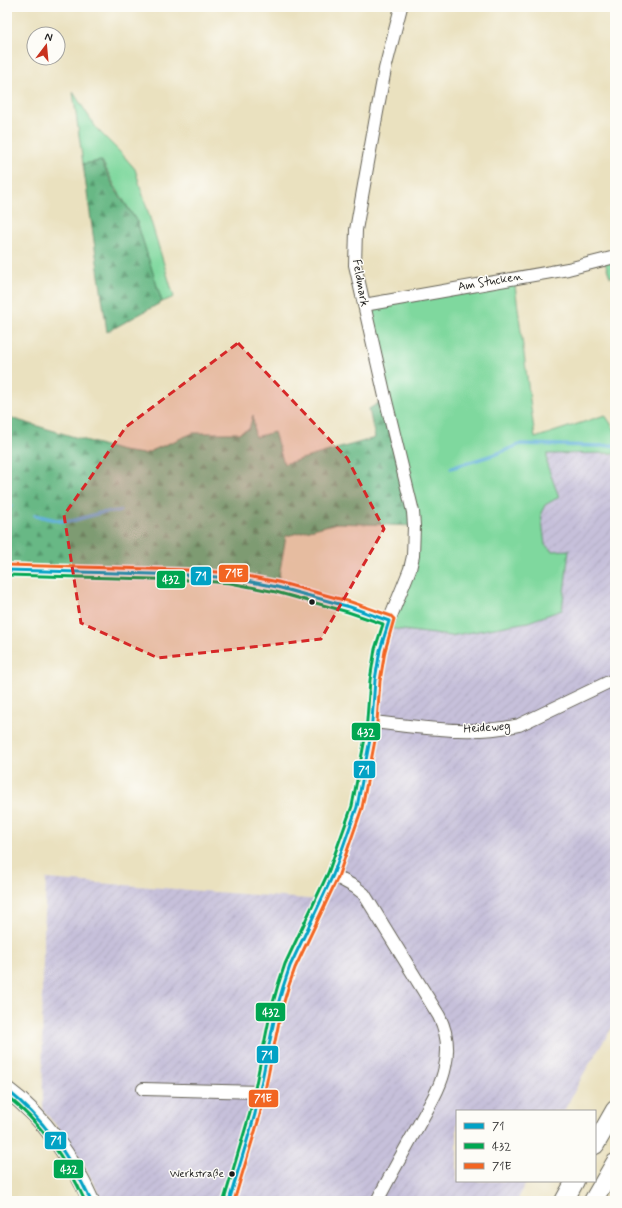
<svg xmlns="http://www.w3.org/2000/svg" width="622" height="1208" font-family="Mynerve,sans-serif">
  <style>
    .industrial { fill: url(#industrial-furrows) }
    .green { fill: #7fd89e; stroke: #4e7a5d }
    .forest { fill: url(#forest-firs); stroke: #426a50 }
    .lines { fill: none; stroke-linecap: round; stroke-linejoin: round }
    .stream { stroke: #62b1dc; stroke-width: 3.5 }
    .minor-casing { stroke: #646155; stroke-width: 14 }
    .major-casing { stroke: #646155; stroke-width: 18 }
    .highway-casing { stroke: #646155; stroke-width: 20 }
    .minor { stroke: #fff; stroke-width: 12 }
    .major { stroke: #fff; stroke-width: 16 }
    .highway { stroke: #fff; stroke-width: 18 }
    .bus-1-casing { stroke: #fdfcf7; stroke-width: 6 }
    .bus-2-casing { stroke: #fdfcf7; stroke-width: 6 }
    .bus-3-casing { stroke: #fdfcf7; stroke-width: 6 }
    .bus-1 { stroke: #01a2c5; stroke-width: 3 }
    .bus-2 { stroke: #00a651; stroke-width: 3 }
    .bus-3 { stroke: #f26522; stroke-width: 3 }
    .marked { fill: #d62828; fill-opacity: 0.2; stroke: #d62828; stroke-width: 3; stroke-dasharray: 8 5; stroke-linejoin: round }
    .bus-dot { fill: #1c1c1c; stroke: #fdfcf7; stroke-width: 1.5 }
    .labels { text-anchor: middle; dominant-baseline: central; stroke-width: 3; stroke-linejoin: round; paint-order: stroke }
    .bus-label { font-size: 11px; fill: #1c1c1c; stroke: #fdfcf7; text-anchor: end }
    .street-label { font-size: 12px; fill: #1c1c1c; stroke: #fdfcf7 }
    .line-badge { stroke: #fdfcf7; stroke-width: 1.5 }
    .badge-label { font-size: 11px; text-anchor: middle; font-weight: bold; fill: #fff }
  </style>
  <defs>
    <pattern id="industrial-furrows" width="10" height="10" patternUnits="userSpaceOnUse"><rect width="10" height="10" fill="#c6c0da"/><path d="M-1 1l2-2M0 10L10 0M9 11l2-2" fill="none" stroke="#aaa4ba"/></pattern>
    <pattern id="forest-firs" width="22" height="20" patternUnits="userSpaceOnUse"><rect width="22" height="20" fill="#67b885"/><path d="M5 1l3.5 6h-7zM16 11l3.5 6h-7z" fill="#54956c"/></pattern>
  </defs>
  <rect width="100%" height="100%" fill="#fdfcf7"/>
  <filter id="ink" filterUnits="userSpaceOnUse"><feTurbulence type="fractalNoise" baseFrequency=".025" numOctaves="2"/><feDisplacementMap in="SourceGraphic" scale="8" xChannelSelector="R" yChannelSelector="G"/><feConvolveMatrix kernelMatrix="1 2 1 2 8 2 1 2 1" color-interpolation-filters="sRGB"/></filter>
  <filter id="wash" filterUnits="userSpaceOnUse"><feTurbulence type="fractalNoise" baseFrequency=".012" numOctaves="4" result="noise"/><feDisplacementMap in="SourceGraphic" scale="16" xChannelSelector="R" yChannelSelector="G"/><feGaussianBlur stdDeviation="0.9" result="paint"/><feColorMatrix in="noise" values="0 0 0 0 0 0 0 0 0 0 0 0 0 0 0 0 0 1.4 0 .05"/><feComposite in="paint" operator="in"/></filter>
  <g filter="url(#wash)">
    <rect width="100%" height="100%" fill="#eae1bf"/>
    <!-- industrial -->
    <path class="industrial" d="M 547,454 L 615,454 L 615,1023 L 584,1073 L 564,1111 L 457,1111 L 457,1181 L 527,1181 L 517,1201 L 103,1201 L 84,1165 L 64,1135 L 43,1110 L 42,989 L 46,879 L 320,900 L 357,807 L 387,628 L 569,551 L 553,551 L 545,545 L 541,513 L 545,505 L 559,497 L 547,465 Z"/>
    <!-- green -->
    <path class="green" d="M 73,92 L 97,129 L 122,154 L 135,169 L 174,297 L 162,302 L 137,222 L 116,188 L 102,161 L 83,164 Z
      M 615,257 L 615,276 L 610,277 L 604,260 Z
      M 514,278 L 535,438 L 605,415 L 615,430 L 615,453 L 547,454 L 547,465 L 559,497 L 545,505 L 541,513 L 545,545 L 553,551 L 569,550 L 562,610 L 528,622 L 450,636 L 387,628 L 414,540 L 364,305 Z"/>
    <!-- forest -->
    <path class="forest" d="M 101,161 L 115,189 L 137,222 L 162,302 L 107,332 L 83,164 Z
      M 381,401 L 414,526 L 337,523 L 286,536 L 277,587 L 231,578 L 7,570 L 7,417 L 122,451 L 144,454 L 193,433 L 239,433 L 249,429 L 253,415 L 255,437 L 274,432 L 284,464 L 375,438 L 369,409 Z"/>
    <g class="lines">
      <!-- stream -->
      <path class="stream" d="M 451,468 L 496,454 L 521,444 L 600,446 L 613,445 L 615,446
        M 7,504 L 11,506
        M 35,515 L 60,521 L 72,521 L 100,513 L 120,511"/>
    </g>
  </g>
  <g filter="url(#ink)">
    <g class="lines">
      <!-- minor casing -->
      <g class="minor-casing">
        <path id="minor" d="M 364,305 L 568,269 L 615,257
          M 7,570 L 188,575 L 231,578 L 277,587 L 350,607 L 389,621
          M 372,722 C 421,727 471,736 519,725 L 615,679
          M 333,875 L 355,887 L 364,894 L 439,1016 C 447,1032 449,1050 445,1067 C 441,1088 428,1107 418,1126 C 404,1151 390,1176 377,1201
          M 143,1089 L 260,1092
          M 229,1201 L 255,1114 L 276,1011 L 283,987 L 290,966 L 315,911 L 333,875 L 357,807 L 371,734 L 375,680 L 380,650 L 389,621 L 410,569 L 413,556 L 414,526 L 413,512 L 386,401 L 355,265 L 356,230 L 375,123 L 385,69 L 401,7"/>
      </g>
      <!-- major casing -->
      <g class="major-casing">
        <path id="major" d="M 7,1090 C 44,1117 73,1160 91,1201"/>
      </g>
      <!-- highway casing -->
      <g class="highway-casing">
        <path id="highway" d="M 595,1145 L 615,1110
          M 564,1201 L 575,1181
          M 593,1201 L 615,1163"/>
      </g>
      <!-- minor -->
      <use href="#minor" class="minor"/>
      <!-- major -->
      <use href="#major" class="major"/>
      <!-- highway -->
      <use href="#highway" class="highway"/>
      <!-- bus-1 casing -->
      <g class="bus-1-casing">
        <path id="bus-1" d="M 7,570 L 188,575 L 231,578 L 277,587 L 350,607 L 389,621
          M 7,1090 C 45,1120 71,1158 91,1201
          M 229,1201 L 255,1114 L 276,1011 L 283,987 L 290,966 L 333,875 L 357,807 L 371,734 L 375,680 L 380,650 L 389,621"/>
      </g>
      <!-- bus-2 casing -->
      <g class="bus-2-casing">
        <path id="bus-2" d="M 7,575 L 188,580 L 230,583 L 276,592 L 348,612 L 383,624 L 375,649 L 370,680 L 366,733 L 352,806 L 328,873 L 285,964 L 278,985 L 271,1010 L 250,1113 L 224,1200
          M 7,1096 C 42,1124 67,1161 85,1201"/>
      </g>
      <!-- bus-3 casing -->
      <g class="bus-3-casing">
        <path id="bus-3" d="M 7,565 L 188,570 L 232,573 L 278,582 L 351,602 L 391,616 L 394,619 L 385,651 L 380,681 L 376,735 L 362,808 L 338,877 L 295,968 L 288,988 L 281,1012 L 260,1115 L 234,1201"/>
      </g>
      <!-- bus-1 -->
      <use href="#bus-1" class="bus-1"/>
      <!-- bus-2 -->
      <use href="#bus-2" class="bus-2"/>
      <!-- bus-3 -->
      <use href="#bus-3" class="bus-3"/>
    </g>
  </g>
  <!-- marked area -->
  <path class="marked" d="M 238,343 L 347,458 L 384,529 L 321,639 L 158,658 L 81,623 L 64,515 L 126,427 Z"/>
  <!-- markers -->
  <g class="bus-dot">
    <circle cx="312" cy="602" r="3.5"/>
    <circle cx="232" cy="1174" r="3.5"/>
  </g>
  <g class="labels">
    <!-- bus labels -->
    <g class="bus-label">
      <text x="224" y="1174">Werkstraße</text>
    </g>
    <!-- street labels -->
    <g class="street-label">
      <text transform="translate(490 282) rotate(-10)">Am Stucken</text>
      <text transform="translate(360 283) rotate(80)">Feldmark</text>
      <text transform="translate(487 728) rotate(-4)">Heideweg</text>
    </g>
  </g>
  <g class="line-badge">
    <rect x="218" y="564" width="31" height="19" rx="4" fill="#f26522"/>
    <rect x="190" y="566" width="22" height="20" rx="4" fill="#01a2c5"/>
    <rect x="156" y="570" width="30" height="19" rx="4" fill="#00a651"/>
    <rect x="351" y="722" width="30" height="19" rx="4" fill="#00a651"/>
    <rect x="353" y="760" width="23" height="19" rx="4" fill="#01a2c5"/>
    <rect x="255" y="1002" width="31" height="20" rx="4" fill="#00a651"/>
    <rect x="256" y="1045" width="23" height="19" rx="4" fill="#01a2c5"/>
    <rect x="248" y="1089" width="31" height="19" rx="4" fill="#f26522"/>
    <rect x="44" y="1131" width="23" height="19" rx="4" fill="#01a2c5"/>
    <rect x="53" y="1159" width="31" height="20" rx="4" fill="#00a651"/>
  </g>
  <g class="badge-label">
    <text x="234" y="577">71E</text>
    <text x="201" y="580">71</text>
    <text x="171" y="583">432</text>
    <text x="366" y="736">432</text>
    <text x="364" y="774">71</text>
    <text x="271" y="1016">432</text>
    <text x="267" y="1059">71</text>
    <text x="263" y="1102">71E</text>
    <text x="56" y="1144">71</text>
    <text x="69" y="1173">432</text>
  </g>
  <!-- margin -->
  <rect width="622" height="1208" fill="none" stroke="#fdfcf7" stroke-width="24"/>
  <!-- legend -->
  <rect x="456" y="1110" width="140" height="72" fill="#fdfcf7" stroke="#a3a29f"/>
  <rect x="464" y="1123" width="20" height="6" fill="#01a2c5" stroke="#a3a29f"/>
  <text x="492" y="1130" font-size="12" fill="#1c1c1c">71</text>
  <rect x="464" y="1143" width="20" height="6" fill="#00a651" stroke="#a3a29f"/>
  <text x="492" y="1150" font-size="12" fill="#1c1c1c">432</text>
  <rect x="464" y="1163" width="20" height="6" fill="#f26522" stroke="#a3a29f"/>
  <text x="492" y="1170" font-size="12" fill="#1c1c1c">71E</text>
  <!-- north arrow -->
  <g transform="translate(46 46) rotate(16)"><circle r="19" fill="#fdfcf7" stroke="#a3a29f"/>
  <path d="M0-3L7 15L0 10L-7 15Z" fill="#c8321e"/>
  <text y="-6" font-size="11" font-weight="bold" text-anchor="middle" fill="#1c1c1c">N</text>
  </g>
</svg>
